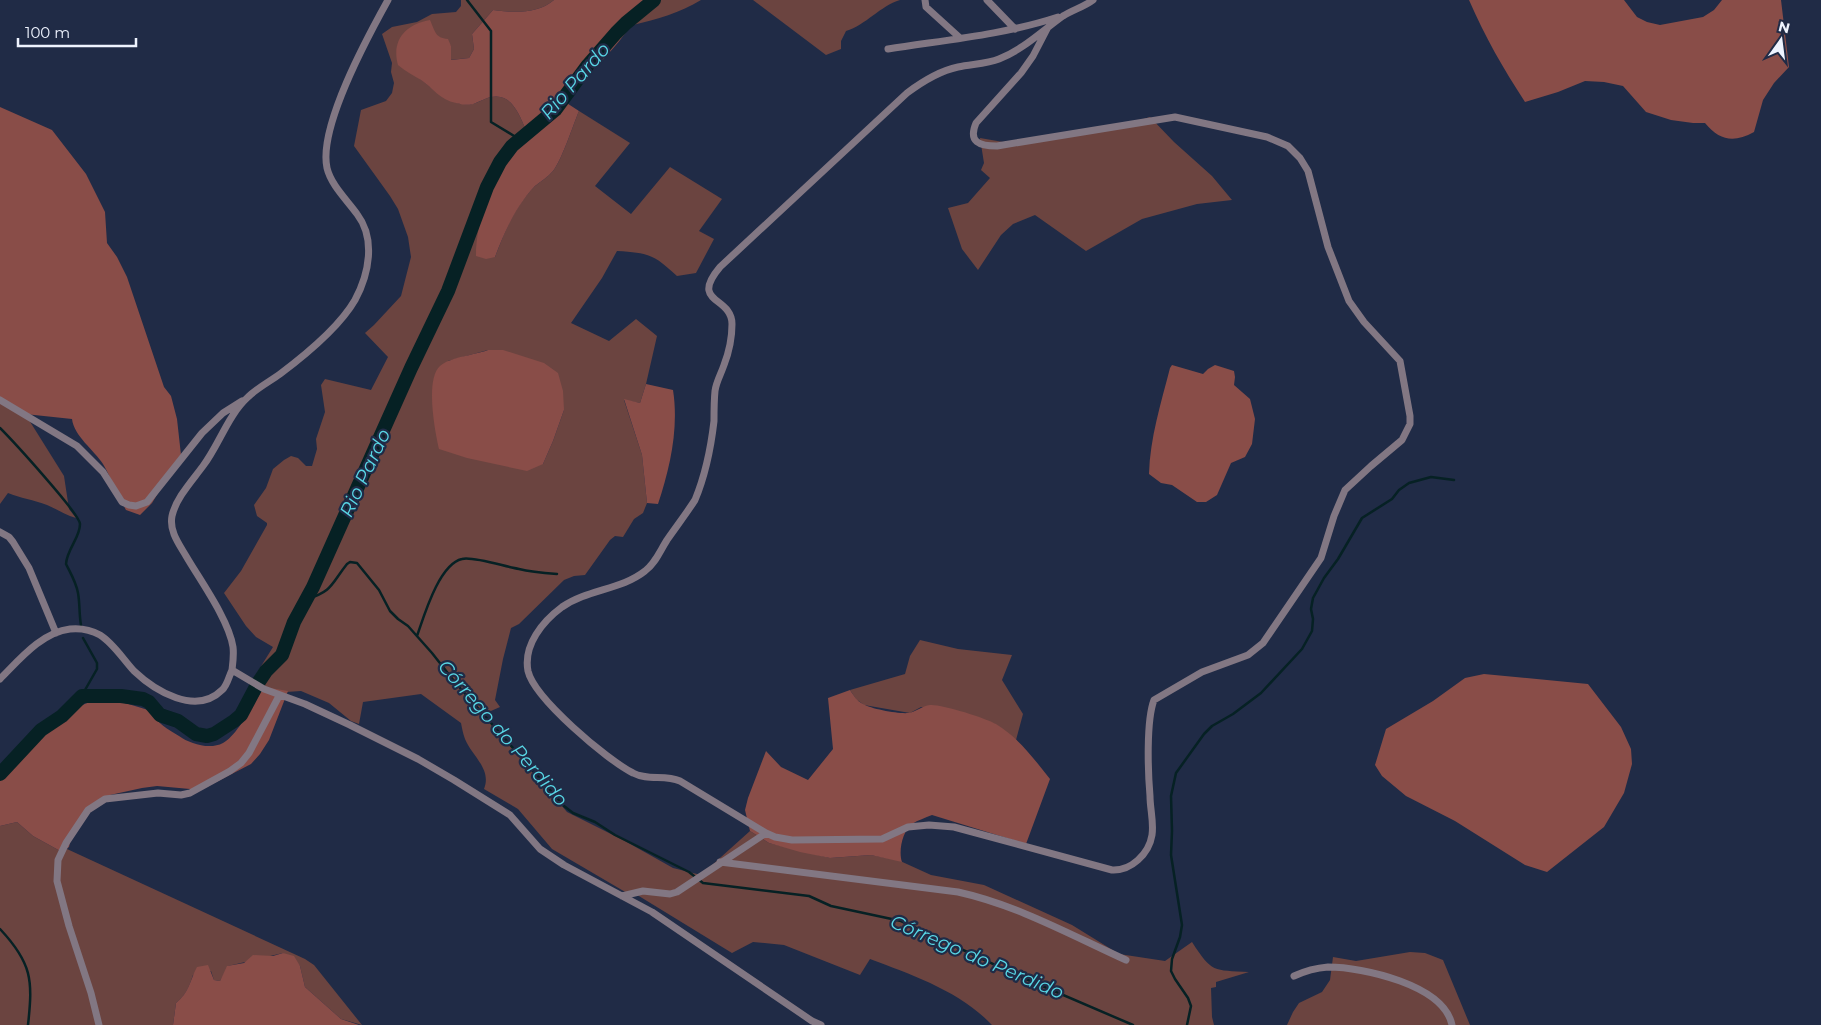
<svg xmlns="http://www.w3.org/2000/svg" width="1821" height="1025" font-family="Montserrat,sans-serif">
  <style>
    .green { fill: #6b4440; fill-rule: evenodd }
    .forest { fill: #894d48 }
    .lines { fill: none; stroke-linecap: round; stroke-linejoin: round }
    .stream { stroke: #062124; stroke-width: 2.5 }
    .river { stroke: #062124; stroke-width: 14 }
    .minor { stroke: #827783; stroke-width: 7 }
    .labels { text-anchor: middle; dominant-baseline: central; stroke-width: 4.5; stroke-linejoin: round; paint-order: stroke }
    .water-label { font-size: 19px; font-style: italic; fill: #58d6e5; stroke: #202b46 }
  </style>
  <rect width="100%" height="100%" fill="#202b46"/>
  <!-- green -->
  <path class="green" d="M 461,0 L 554,0 C 538,14 513,13 493,10 L 472,34 L 474,49 L 469,58 L 450,60 L 451,46 L 434,34 L 434,30 L 420,79 C 431,87 449,103 463,104 C 473,106 477,102 485,99 C 510,89 518,112 526,130 L 522,139 L 512,151 L 489,195 L 495,257 C 505,231 515,206 535,186 C 541,181 548,177 553,171 C 562,160 573,125 579,111 L 630,143 L 595,186 L 631,214 L 670,167 L 722,199 L 699,231 L 714,239 L 696,273 L 677,276 C 653,254 649,253 617,251 L 602,278 L 571,323 L 609,341 L 636,319 L 657,336 L 646,384 L 640,403 L 624,400 L 642,455 L 647,503 L 643,513 L 634,519 L 623,537 L 615,536 L 610,540 L 585,575 L 574,576 L 564,580 L 519,624 L 511,628 L 503,659 L 495,700 L 500,707 L 484,714 L 567,812 L 625,841 L 673,868 L 701,875 L 750,831 L 769,843 L 830,858 L 871,855 L 898,860 L 931,875 L 984,885 L 1072,925 L 1119,954 L 1165,961 L 1192,942 C 1212,973 1213,970 1249,972 L 1216,982 L 1216,987 L 1211,988 L 1212,1017 L 1214,1025 L 992,1025 C 960,991 912,975 870,959 L 860,975 L 784,945 L 753,942 L 732,953 L 634,893 L 627,893 L 552,849 L 518,809 L 484,789 C 492,769 472,756 465,739 C 463,734 462,728 461,723 L 421,694 L 363,702 L 359,724 L 351,721 L 329,703 L 301,691 L 286,692 L 264,687 L 253,679 L 273,647 L 256,637 L 246,626 L 224,593 L 241,571 L 267,525 L 267,523 L 257,516 L 254,505 L 266,488 L 273,469 L 284,460 L 291,456 L 298,458 L 306,466 L 312,466 L 317,449 L 316,439 L 325,412 L 321,385 L 325,379 L 371,390 L 388,357 L 365,333 L 374,325 L 401,296 L 411,257 L 408,237 L 398,209 L 390,196 L 354,146 L 361,110 L 386,101 L 392,93 L 394,83 L 391,72 L 392,63 L 382,34 L 392,27 L 417,22 L 432,14 L 456,12 L 461,6 ZM 488,350 L 564,410 L 553,441 L 543,464 L 448,361 Z
    M 645,0 L 701,0 C 680,13 657,19 633,25 L 646,2 Z
    M 753,0 L 900,0 C 880,6 866,25 846,31 L 841,41 L 841,49 L 826,55 Z
    M 1150,117 L 1174,142 L 1212,176 L 1232,200 L 1197,204 L 1142,219 L 1086,251 L 1035,215 L 1013,224 L 1001,235 L 978,270 L 962,249 L 948,208 L 968,203 L 990,178 L 981,170 L 984,163 L 980,138 L 1003,142 L 1130,123 Z
    M 0,402 L 24,412 L 64,476 L 69,509 L 76,518 C 65,515 57,509 47,505 C 34,500 20,498 8,493 L 0,504 Z
    M 920,640 L 958,649 L 1012,655 L 1002,680 L 1023,714 L 1016,740 L 995,724 L 921,707 L 910,713 L 864,705 L 856,699 L 850,690 L 905,674 L 910,656 Z
    M 17,822 L 33,836 L 62,852 L 67,849 L 305,959 L 314,965 L 362,1025 L 341,1019 L 305,987 L 300,966 L 283,953 L 228,966 L 220,981 L 214,980 L 211,971 L 193,975 C 189,987 186,995 176,1003 L 173,1025 L 0,1025 L 0,826 Z
    M 1410,952 L 1425,953 L 1443,960 L 1470,1025 L 1287,1025 L 1293,1012 L 1299,1003 L 1322,992 L 1330,980 L 1333,957 L 1356,961 Z"/>
  <!-- forest -->
  <path class="forest" d="M 554,0 L 645,0 L 646,2 C 624,40 595,72 559,98 L 579,111 C 573,125 562,160 553,171 C 548,177 541,181 535,186 C 516,206 505,231 495,257 L 486,259 L 476,256 C 476,219 492,183 511,152 C 516,144 522,139 526,130 C 518,112 510,89 485,99 C 473,104 471,107 456,103 C 440,100 433,88 421,80 C 413,75 405,71 398,65 C 391,40 406,24 430,20 C 435,31 435,38 448,39 L 451,46 L 451,60 L 469,58 L 474,49 L 472,34 L 493,10 C 513,13 538,14 554,0 Z
    M 1469,0 L 1624,0 L 1637,17 L 1647,22 L 1660,25 L 1703,17 L 1714,10 L 1722,0 L 1781,0 L 1789,67 L 1774,83 L 1763,100 L 1754,132 C 1734,143 1720,141 1705,123 L 1693,123 L 1671,120 L 1646,112 L 1623,86 L 1604,82 L 1585,81 L 1558,92 L 1525,102 C 1503,68 1485,37 1469,0 Z
    M 0,107 L 52,130 L 86,174 L 105,212 L 107,243 L 117,257 L 127,277 L 164,387 L 171,396 L 177,419 L 181,455 L 152,503 L 140,515 L 126,510 C 117,495 112,479 103,464 C 94,450 74,436 72,419 L 25,414 L 0,402 Z
    M 488,350 L 503,350 L 544,363 L 558,373 L 563,391 L 564,410 L 553,441 L 543,464 L 527,471 L 467,458 L 439,449 C 435,432 425,379 440,366 C 450,357 475,355 488,350 Z
    M 1172,365 L 1203,374 L 1208,369 L 1215,365 L 1234,371 L 1235,377 L 1234,385 L 1250,399 L 1255,419 L 1252,444 L 1245,457 L 1231,463 L 1217,495 L 1206,502 L 1197,502 L 1172,485 L 1161,483 L 1149,474 C 1150,438 1161,403 1170,368 Z
    M 646,384 L 673,390 C 679,428 670,468 658,504 L 647,503 L 642,455 L 624,399 L 640,403 Z
    M 1484,674 L 1588,684 L 1621,727 L 1631,749 L 1632,764 L 1624,793 L 1604,827 L 1547,872 L 1525,865 L 1455,821 L 1406,796 L 1382,776 L 1375,765 L 1386,729 L 1433,701 L 1465,678 Z
    M 264,687 L 288,691 L 269,740 L 260,754 L 251,764 L 201,790 L 157,786 L 142,788 L 110,795 L 92,807 L 71,838 L 69,847 L 62,852 L 33,836 L 17,822 L 0,826 L 0,771 C 9,763 16,754 24,746 C 37,733 73,706 91,702 C 110,697 133,705 151,711 C 157,724 168,729 179,736 C 190,744 210,750 223,743 C 237,736 255,701 264,687 Z
    M 850,690 C 854,696 857,701 863,704 C 871,709 899,714 908,713 C 916,712 922,706 930,705 C 941,704 986,718 996,724 C 1019,738 1034,759 1050,779 L 1026,844 L 932,815 C 925,818 918,820 912,824 C 903,830 898,851 902,862 L 871,855 L 830,858 L 800,852 L 769,843 L 750,831 L 745,810 L 748,798 L 766,751 L 781,767 L 808,780 L 833,749 L 828,698 Z
    M 283,953 L 294,956 L 300,966 L 305,987 L 341,1019 L 359,1025 L 173,1025 L 176,1003 C 189,993 190,980 197,967 L 208,965 L 214,980 L 220,981 L 227,966 L 244,963 L 253,955 L 273,956 Z"/>
  <g class="lines">
    <!-- stream -->
    <path class="stream" d="M 467,0 L 491,31 L 491,122 L 519,139
      M 0,428 C 11,439 80,514 80,524 C 80,538 67,549 66,564 C 71,574 76,582 78,593 C 80,604 79,614 81,625
      M 307,599 C 333,591 331,584 347,564 L 350,562 L 357,563 L 379,590 L 390,611 L 398,619 L 408,626 L 432,653 L 454,681 L 564,806 L 573,813 L 595,822 L 615,835 L 689,872 L 703,883 L 809,896 L 831,906 L 901,921 L 1019,976 L 1133,1025
      M 417,636 C 424,616 439,564 462,559 C 473,556 506,567 519,569 C 531,572 544,573 557,574
      M 81,697 L 97,669 L 97,663 L 83,638
      M 0,929 C 32,963 33,980 28,1025
      M 1187,1025 L 1191,1006 L 1188,998 L 1175,979 L 1171,971 L 1172,959 L 1180,937 L 1182,925 L 1171,855 L 1172,831 L 1171,796 L 1176,773 L 1204,734 L 1212,726 L 1233,714 L 1261,693 L 1302,649 L 1312,631 L 1313,619 L 1311,609 L 1313,598 L 1324,578 L 1338,559 L 1362,518 L 1392,499 L 1399,490 L 1409,483 L 1431,477 L 1454,480"/>
    <!-- river -->
    <path class="river" d="M 0,774 L 41,730 L 62,716 L 82,696 L 121,696 L 143,699 L 149,702 L 160,715 L 178,721 L 196,734 L 207,736 L 214,734 L 234,721 L 241,715 L 258,683 L 266,671 L 282,655 L 294,622 L 313,587 L 411,368 L 448,291 L 487,187 L 500,162 L 512,146 L 555,110 L 588,65 L 616,33 L 626,23 L 654,0"/>
    <!-- minor -->
    <path class="minor" d="M 388,0 C 368,36 318,127 327,168 C 331,185 347,200 357,214 C 376,239 369,274 355,300 C 340,326 304,356 280,374 C 269,382 257,388 248,397 C 228,415 219,445 203,466 C 192,481 176,498 172,516 C 169,531 179,544 186,556 C 200,580 229,620 233,647 C 234,655 233,662 232,670 L 264,689 L 305,704 L 350,725 L 418,759 L 454,780 L 510,815 L 540,849 L 564,865 L 652,912 L 812,1021 L 821,1025
      M 925,0 L 926,7 L 959,37
      M 987,0 L 1015,29
      M 888,49 C 945,40 1003,35 1058,17
      M 0,400 L 77,446 L 103,472 L 122,502 L 129,505 L 136,506 L 147,502 L 202,433 L 223,413 L 242,401
      M 0,532 L 9,537 L 13,542 L 29,568 L 56,633
      M 0,679 C 19,660 42,632 70,629 C 80,628 91,630 100,635 C 113,643 123,659 134,671 C 155,691 196,716 222,690 C 227,686 229,676 232,670
      M 766,833 L 775,837 L 792,840 L 882,839 L 908,827 L 929,825 L 954,827 L 1112,870 C 1131,871 1149,854 1152,835 C 1154,822 1150,809 1150,796 C 1148,773 1146,721 1154,700 L 1202,672 L 1248,655 L 1263,643 L 1321,558 L 1334,516 L 1345,490 L 1371,466 L 1402,440 L 1410,424 L 1410,416 L 1400,361 L 1364,322 L 1349,301 L 1328,247 L 1308,171 L 1300,158 L 1288,146 L 1267,137 L 1175,117 L 997,146 C 979,146 968,142 976,123 L 1021,73 L 1033,56 L 1047,29
      M 720,862 L 958,892 C 1017,905 1071,935 1126,960
      M 622,896 L 643,891 L 670,894 L 677,892 L 766,833 L 680,781 C 665,774 648,781 633,773 C 607,760 534,698 528,671 C 523,645 543,621 562,607 C 588,589 621,590 645,571 C 655,564 660,551 667,540 C 676,527 686,514 695,500 C 705,476 711,447 714,421 C 714,411 714,401 715,391 C 716,382 721,374 724,365 C 729,352 732,338 732,324 C 732,296 689,304 720,267 L 907,93 C 923,81 939,71 958,67 C 972,64 987,64 999,59 C 1024,49 1042,31 1063,16 C 1072,10 1084,7 1093,0
      M 1294,976 C 1305,971 1316,968 1328,967 C 1363,967 1444,985 1452,1025
      M 99,1025 L 91,993 L 69,926 L 57,881 L 58,860 L 66,843 L 88,810 L 105,799 L 158,793 L 181,795 L 190,793 L 230,771 L 241,763 L 249,753 L 279,696"/>
  </g>
  <g class="labels">
    <!-- water labels -->
    <g class="water-label">
      <text transform="translate(575 81) rotate(-49)">Rio Pardo</text>
      <text transform="translate(365 473) rotate(-65)">Rio Pardo</text>
      <text transform="translate(503 733) rotate(49)">Córrego do Perdido</text>
      <text transform="translate(977 957) rotate(23)">Córrego do Perdido</text>
    </g>
  </g>
  <!-- north arrow -->
  <g transform="translate(1781 40) rotate(14)" stroke="#202b46" stroke-width="4" paint-order="stroke">
  <path d="M0-4L9 19L0 12L-9 19Z" fill="#eef3fe"/>
  <text y="-8" font-size="14" font-weight="bold" text-anchor="middle" fill="#eef3fe">N</text>
  </g>
  <!-- scale -->
  <path d="M18 38v8h118v-8" fill="none" stroke="#eef3fe" stroke-width="2.5"/>
  <text x="25" y="38" font-size="15" fill="#eef3fe" stroke="#202b46" stroke-width="4" paint-order="stroke">100 m</text>
</svg>
